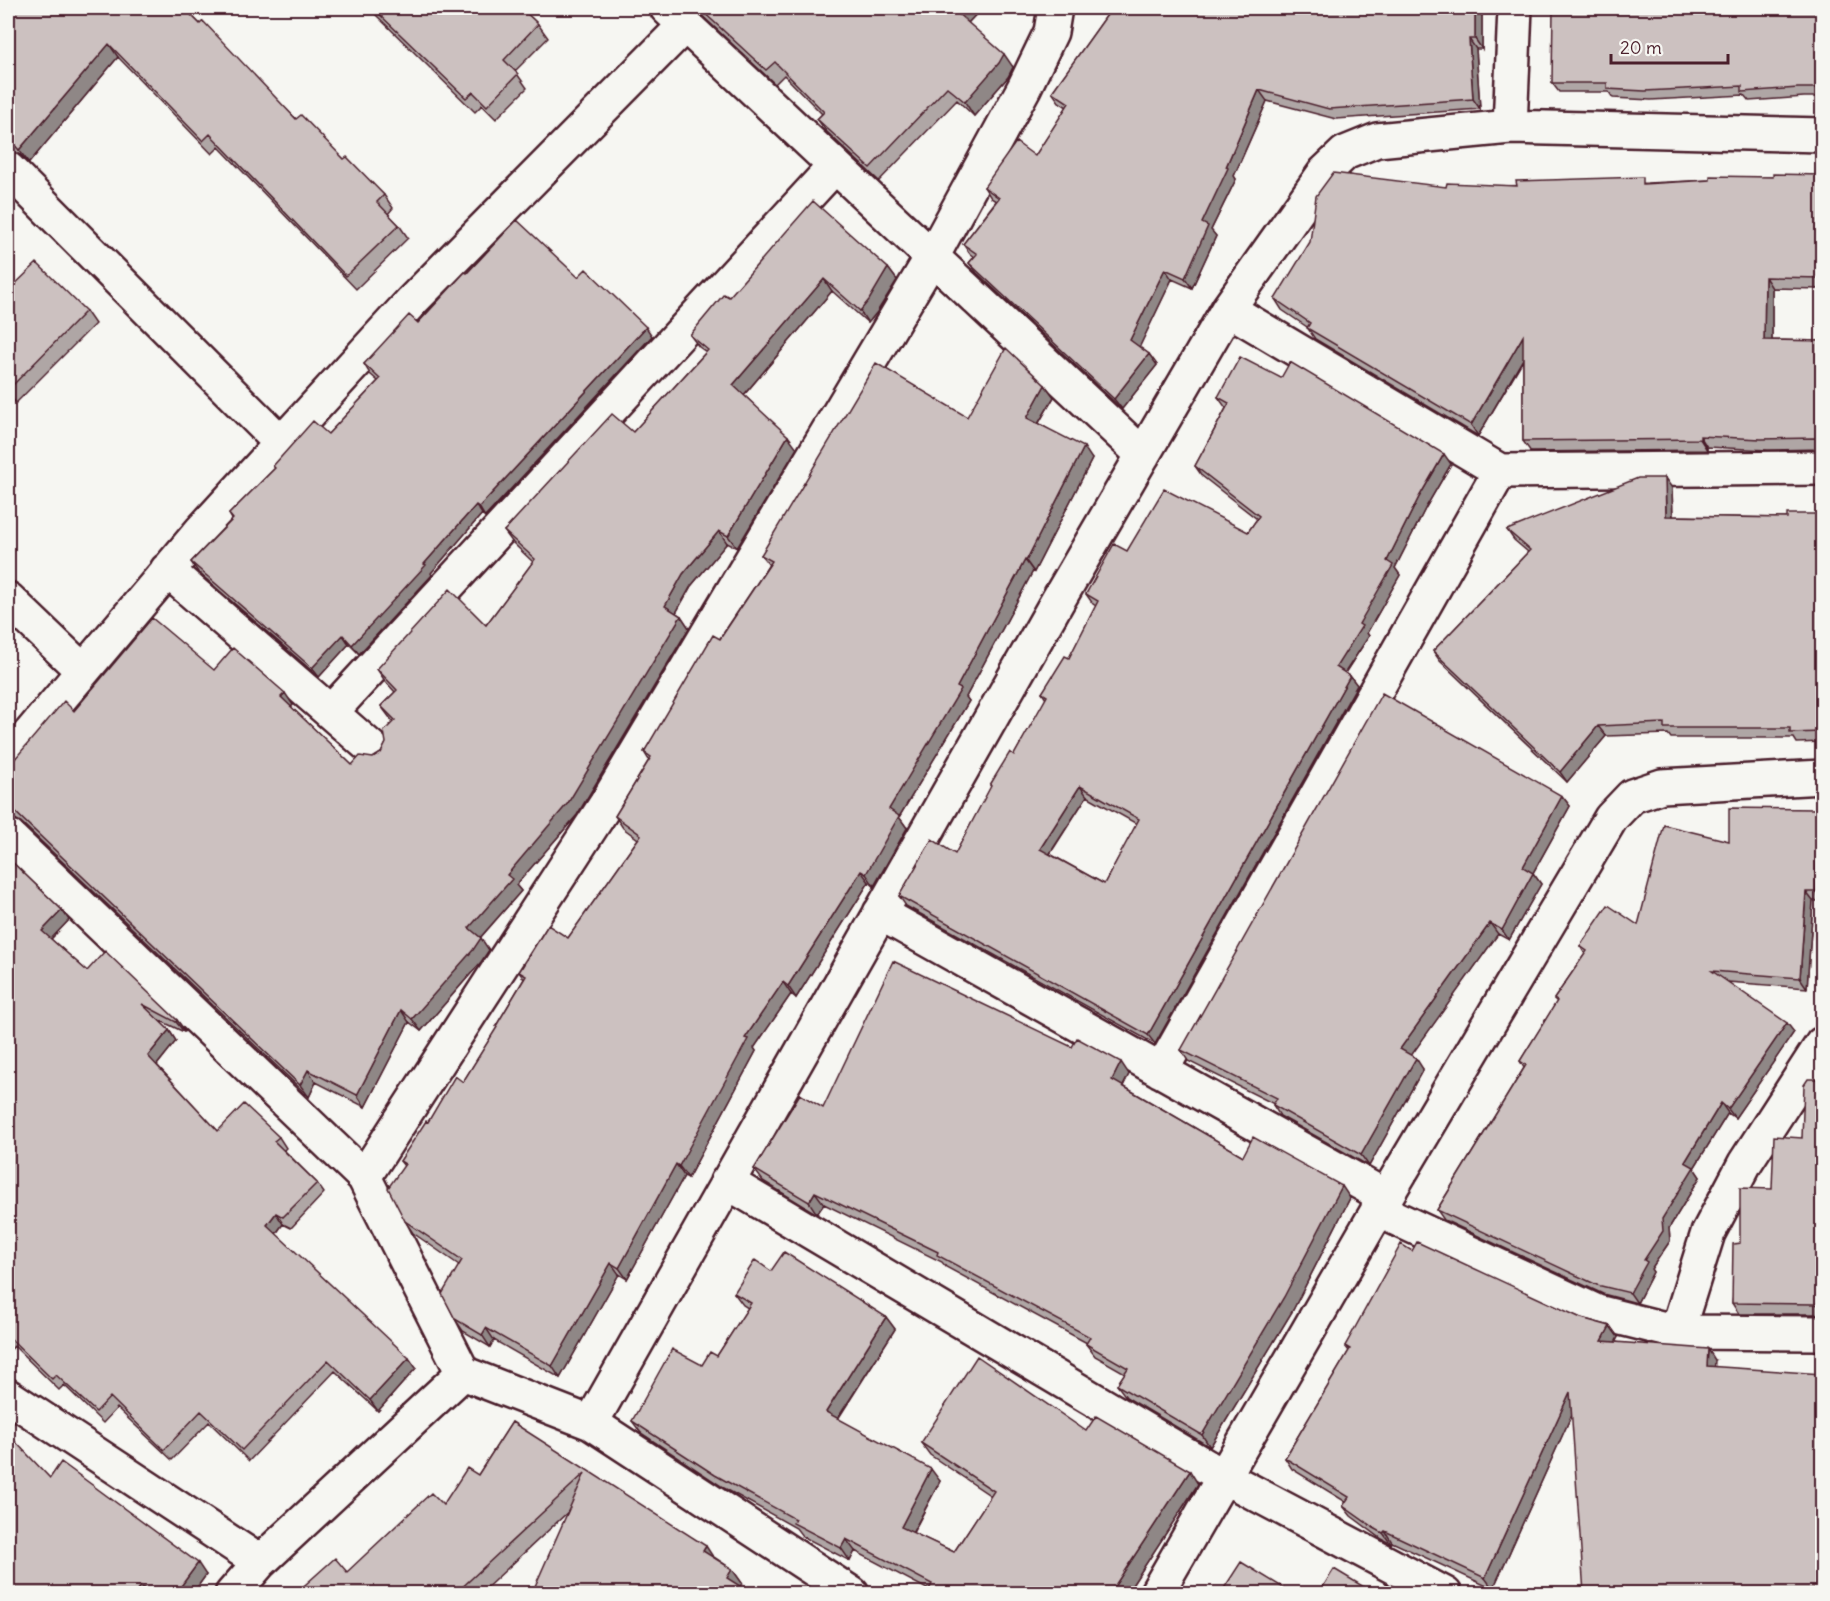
<svg xmlns="http://www.w3.org/2000/svg" width="1830" height="1601" font-family="Delius,sans-serif">
  <style>
    .lines { fill: none; stroke-linecap: round; stroke-linejoin: round }
    .minor-casing { stroke: #4a1f2b; stroke-width: 38 }
    .minor { stroke: #f6f6f2; stroke-width: 33 }
    .wall { fill: #afa6a5; stroke: #4a1f2b; stroke-width: 1.5; fill-rule: evenodd }
    .shaded-wall { fill: #8f8786; stroke: #4a1f2b; stroke-width: 1.5 }
    .building { fill: #ccc1c0; stroke: #4a1f2b; stroke-width: 1.5; fill-rule: evenodd }
  </style>
  <rect width="100%" height="100%" fill="#f6f6f2"/>
  <filter id="ink" filterUnits="userSpaceOnUse"><feTurbulence type="fractalNoise" baseFrequency=".0167" numOctaves="2"/><feDisplacementMap in="SourceGraphic" scale="12" xChannelSelector="R" yChannelSelector="G"/><feConvolveMatrix kernelMatrix="1 2 1 2 8 2 1 2 1" color-interpolation-filters="sRGB"/></filter>
  <g filter="url(#ink)">
    <g class="lines">
      <!-- minor casing -->
      <g class="minor-casing">
        <path id="minor" d="M 667,8 L 1143,455
          M 1510,127 L 1515,8
          M 8,169 L 281,443
          M 1228,309 L 1500,471 L 1822,468
          M 167,570 L 376,752
          M 8,599 L 82,670
          M 331,712 L 835,166
          M 8,760 L 201,531 L 412,301 L 685,25
          M 8,836 L 364,1177 L 463,1373
          M 880,913 L 1379,1193 L 1378,1210 L 1597,1312 L 1677,1332 L 1822,1333
          M 1161,1071 L 1500,471
          M 364,1177 L 606,804 L 932,257 L 1024,88 L 1051,32 L 1055,8
          M 727,1182 L 1224,1477 L 1445,1594
          M 1677,1332 L 1708,1233 L 1745,1163 L 1822,1044
          M 8,1396 L 260,1562
          M 591,1423 L 1057,602 L 1228,309 L 1325,172 L 1345,153 L 1377,140 L 1510,127 L 1822,135
          M 232,1594 L 260,1562 L 463,1373 L 591,1423 L 852,1594
          M 1156,1594 L 1378,1210 L 1611,818 L 1632,796 L 1662,786 L 1822,777"/>
      </g>
      <!-- minor -->
      <use href="#minor" class="minor"/>
    </g>
    <!-- wall -->
    <path class="wall" d="M 8,8 L 184,8 L 296,119 L 344,159 L 384,195 L 393,208 L 388,214 L 399,225 L 408,238 L 356,289 L 219,147 L 212,154 L 118,57 L 29,163 L 21,155 L 8,150 Z
      M 371,8 L 521,8 L 538,24 L 548,38 L 515,71 L 527,88 L 496,119 L 482,105 L 475,112 L 376,15 Z
      M 694,8 L 982,8 L 968,23 L 1013,67 L 1008,77 L 974,116 L 957,100 L 879,181 L 827,132 L 817,119 L 822,114 L 784,75 L 775,84 Z
      M 1112,8 L 1482,8 L 1482,49 L 1476,49 L 1480,109 L 1336,119 L 1267,101 L 1234,176 L 1236,179 L 1211,230 L 1216,236 L 1192,288 L 1172,279 L 1139,347 L 1149,354 L 1157,365 L 1122,409 L 977,273 L 969,263 L 974,257 L 970,254 L 963,244 L 996,201 L 991,198 L 984,187 L 1035,156 L 1067,107 L 1059,102 L 1052,92 Z
      M 1822,8 L 1822,97 L 1804,97 L 1749,101 L 1744,95 L 1651,100 L 1613,98 L 1609,92 L 1559,92 L 1552,83 Z
      M 1822,175 L 1822,289 L 1772,288 L 1772,340 L 1822,341 L 1822,449 L 1768,450 L 1707,447 L 1707,450 L 1531,452 L 1523,441 L 1523,360 L 1478,436 L 1315,339 L 1307,327 L 1282,310 L 1275,299 L 1446,187 L 1647,183 L 1773,177 Z
      M 888,268 L 897,280 L 877,312 L 868,323 L 832,291 L 744,395 L 797,448 L 737,548 L 727,543 L 691,586 L 676,613 L 681,616 L 689,628 L 577,815 L 516,885 L 521,891 L 480,938 L 489,950 L 481,962 L 421,1031 L 409,1022 L 365,1107 L 316,1082 L 309,1097 L 21,822 L 13,818 L 8,818 L 8,764 L 74,711 L 214,670 L 293,705 L 291,707 L 352,765 L 373,758 L 381,753 L 386,743 L 393,722 L 381,706 L 395,692 L 385,681 L 377,669 L 486,625 L 533,562 L 513,543 L 504,531 L 633,432 L 706,352 L 699,347 L 690,335 L 729,297 Z
      M 467,273 L 578,277 L 652,336 L 485,517 L 482,514 L 431,573 L 432,575 L 359,654 L 349,644 L 319,677 L 198,572 L 191,562 L 232,519 L 229,514 L 275,468 L 273,466 L 328,434 L 378,381 L 370,374 L 364,364 L 418,323 Z
      M 8,288 L 9,290 L 86,311 L 95,324 L 16,403 L 8,394 Z
      M 1281,378 L 1451,464 L 1426,507 L 1395,568 L 1400,575 L 1367,633 L 1369,636 L 1345,673 L 1350,676 L 1357,685 L 1155,1044 L 906,906 L 899,896 L 955,854 L 991,787 L 990,785 L 1014,755 L 1046,699 L 1042,693 L 1069,658 L 1096,606 L 1093,604 L 1086,594 L 1127,551 L 1248,532 L 1257,519 L 1202,476 L 1195,466 L 1226,408 L 1218,397 ZM 1087,796 L 1137,824 L 1104,884 L 1050,854 Z
      M 1045,385 L 1054,397 L 1039,423 L 1092,459 L 1034,572 L 1033,571 L 966,697 L 969,701 L 899,817 L 907,828 L 874,886 L 869,882 L 796,998 L 791,994 L 754,1048 L 756,1051 L 688,1178 L 684,1176 L 627,1279 L 619,1274 L 560,1378 L 494,1340 L 490,1347 L 463,1331 L 455,1319 L 459,1265 L 413,1233 L 405,1221 L 404,1166 L 400,1161 L 428,1122 L 463,1082 L 497,1028 L 496,1026 L 524,979 L 519,972 L 568,938 L 638,839 L 623,828 L 615,816 L 649,760 L 644,752 L 769,565 L 761,555 L 967,417 Z
      M 1672,488 L 1673,516 L 1787,518 L 1822,514 L 1822,742 L 1797,743 L 1794,738 L 1671,738 L 1668,734 L 1606,736 L 1567,782 L 1440,661 L 1433,651 L 1528,552 L 1514,540 L 1507,530 Z
      M 1562,796 L 1570,806 L 1533,873 L 1541,884 L 1509,940 L 1498,934 L 1411,1055 L 1423,1069 L 1369,1166 L 1280,1116 L 1273,1105 L 1274,1104 L 1188,1061 L 1181,1050 Z
      M 1817,809 L 1822,817 L 1822,901 L 1813,901 L 1807,988 L 1727,982 L 1794,1032 L 1735,1118 L 1728,1113 L 1694,1168 L 1700,1177 L 1669,1228 L 1670,1241 L 1651,1269 L 1653,1272 L 1637,1303 L 1603,1294 L 1444,1220 L 1437,1210 L 1524,1068 L 1520,1061 L 1557,1002 L 1554,999 L 1585,954 L 1580,946 L 1638,925 L 1729,841 Z
      M 8,858 L 62,910 L 69,920 L 51,939 L 87,971 L 177,1020 L 185,1031 L 184,1032 L 157,1019 L 169,1030 L 176,1041 L 157,1065 L 218,1131 L 279,1137 L 286,1148 L 284,1150 L 317,1183 L 324,1193 L 291,1228 L 283,1224 L 276,1234 L 416,1368 L 378,1411 L 335,1371 L 249,1461 L 209,1422 L 172,1460 L 117,1408 L 103,1423 L 64,1385 L 59,1390 L 14,1346 L 8,1353 Z
      M 1129,1074 L 1123,1086 L 1243,1156 L 1350,1198 L 1293,1310 L 1210,1447 L 1126,1397 L 1117,1385 L 1125,1373 L 1095,1356 L 1086,1344 L 1087,1343 L 946,1267 L 942,1262 L 824,1204 L 817,1214 L 763,1181 L 754,1169 L 823,1108 Z
      M 1822,1079 L 1822,1314 L 1739,1314 L 1732,1303 L 1740,1243 L 1802,1138 Z
      M 1412,1251 L 1581,1318 L 1610,1326 L 1618,1337 L 1615,1342 L 1715,1360 L 1571,1416 L 1493,1589 L 1392,1542 L 1391,1544 L 1382,1539 L 1351,1516 L 1343,1506 L 1346,1502 L 1292,1469 L 1285,1458 L 1349,1351 L 1345,1346 Z
      M 771,1271 L 886,1317 L 895,1329 L 838,1419 L 940,1481 L 913,1533 L 954,1552 L 991,1496 L 930,1455 L 921,1443 L 1086,1431 L 1198,1484 L 1127,1593 L 927,1593 L 929,1590 L 855,1551 L 850,1561 L 802,1536 L 796,1528 L 724,1488 L 641,1433 L 632,1421 L 702,1365 L 717,1356 L 748,1308 L 743,1305 L 734,1293 Z
      M 512,1422 L 732,1569 L 742,1583 L 568,1512 L 481,1593 L 296,1593 L 347,1572 L 443,1505 L 478,1475 Z
      M 50,1478 L 206,1575 L 193,1593 L 8,1593 Z"/>
    <!-- shaded-wall -->
    <path class="shaded-wall" d="M 960,8 L 982,8 L 965,26 L 956,12 Z
      M 1475,8 L 1482,8 L 1482,49 L 1475,39 Z
      M 1469,39 L 1476,49 L 1480,109 L 1473,99 Z
      M 109,44 L 118,57 L 29,163 L 19,150 Z
      M 1004,54 L 1013,67 L 1008,77 L 974,116 L 965,102 Z
      M 1259,90 L 1267,101 L 1234,176 L 1236,179 L 1211,230 L 1216,236 L 1192,288 L 1185,278 L 1202,223 Z
      M 888,268 L 897,280 L 877,312 L 868,323 L 860,311 Z
      M 1165,269 L 1172,279 L 1138,350 L 1130,340 Z
      M 1765,277 L 1772,288 L 1772,350 L 1764,340 Z
      M 824,279 L 832,291 L 742,397 L 733,385 Z
      M 646,327 L 652,336 L 485,517 L 479,507 Z
      M 1523,336 L 1530,347 L 1478,436 L 1471,425 Z
      M 1149,354 L 1157,365 L 1122,409 L 1114,399 Z
      M 1045,385 L 1054,397 L 1035,429 L 1027,418 Z
      M 788,436 L 797,448 L 737,548 L 728,536 Z
      M 1700,436 L 1707,447 L 1707,450 L 1700,439 Z
      M 1084,447 L 1092,459 L 1034,572 L 1026,561 Z
      M 1444,454 L 1451,464 L 1426,507 L 1395,568 L 1400,575 L 1367,633 L 1369,636 L 1342,677 L 1336,667 L 1359,624 L 1387,561 L 1419,497 Z
      M 1665,478 L 1672,488 L 1673,526 L 1666,516 Z
      M 476,505 L 482,514 L 431,573 L 432,575 L 359,654 L 352,645 L 424,564 Z
      M 719,531 L 727,543 L 691,586 L 673,618 L 665,606 L 683,574 Z
      M 1025,560 L 1033,571 L 966,697 L 969,701 L 899,817 L 907,828 L 874,886 L 866,874 L 889,809 L 957,687 Z
      M 681,616 L 689,628 L 577,815 L 516,885 L 521,891 L 478,940 L 469,928 L 507,875 Z
      M 343,635 L 349,644 L 319,677 L 312,668 Z
      M 1350,676 L 1357,685 L 1155,1044 L 1148,1035 Z
      M 285,693 L 293,705 L 289,709 L 281,697 Z
      M 1598,726 L 1606,736 L 1567,782 L 1560,772 Z
      M 1080,786 L 1087,796 L 1047,858 L 1040,849 Z
      M 1562,796 L 1570,806 L 1530,878 L 1523,867 Z
      M 1817,809 L 1822,817 L 1822,901 L 1816,892 Z
      M 861,871 L 869,882 L 796,998 L 788,986 Z
      M 1533,873 L 1541,884 L 1509,940 L 1502,930 Z
      M 1806,892 L 1813,901 L 1807,988 L 1800,978 Z
      M 62,910 L 69,920 L 49,941 L 42,931 Z
      M 1490,923 L 1498,934 L 1408,1060 L 1400,1049 Z
      M 481,938 L 489,950 L 481,962 L 421,1031 L 412,1019 Z
      M 783,982 L 791,994 L 754,1048 L 756,1051 L 688,1178 L 679,1166 L 745,1038 Z
      M 401,1010 L 409,1022 L 365,1107 L 357,1095 Z
      M 177,1020 L 185,1031 L 184,1032 L 176,1022 Z
      M 1787,1023 L 1794,1032 L 1735,1118 L 1728,1109 Z
      M 169,1030 L 176,1041 L 156,1066 L 148,1056 Z
      M 1416,1058 L 1423,1069 L 1369,1166 L 1361,1155 Z
      M 1121,1062 L 1129,1074 L 1120,1092 L 1112,1080 Z
      M 308,1070 L 316,1082 L 309,1097 L 300,1085 Z
      M 1721,1103 L 1728,1113 L 1694,1168 L 1700,1177 L 1669,1228 L 1670,1241 L 1651,1269 L 1653,1272 L 1637,1303 L 1630,1293 L 1662,1219 L 1685,1162 Z
      M 676,1164 L 684,1176 L 627,1279 L 619,1268 Z
      M 1342,1186 L 1350,1198 L 1293,1310 L 1210,1447 L 1202,1435 Z
      M 815,1192 L 824,1204 L 817,1214 L 809,1202 Z
      M 276,1213 L 283,1224 L 274,1236 L 267,1225 Z
      M 611,1263 L 619,1274 L 560,1378 L 552,1366 Z
      M 886,1317 L 895,1329 L 834,1424 L 826,1412 Z
      M 1610,1326 L 1618,1337 L 1610,1352 L 1602,1341 Z
      M 486,1328 L 494,1340 L 490,1347 L 482,1335 Z
      M 1708,1349 L 1715,1360 L 1714,1377 L 1707,1366 Z
      M 409,1358 L 416,1368 L 378,1411 L 370,1400 Z
      M 1570,1392 L 1577,1403 L 1493,1589 L 1485,1578 Z
      M 931,1469 L 940,1481 L 909,1539 L 901,1527 Z
      M 1190,1471 L 1198,1484 L 1127,1593 L 1110,1593 Z
      M 1385,1531 L 1392,1542 L 1391,1544 L 1383,1533 Z
      M 846,1539 L 855,1551 L 850,1561 L 841,1548 Z
      M 706,1546 L 715,1560 L 703,1551 Z
      M 198,1563 L 206,1575 L 193,1593 L 176,1593 Z
      M 732,1569 L 742,1583 L 737,1592 L 727,1578 Z
      M 141,1586 L 146,1593 L 135,1593 Z
      M 984,1587 L 989,1593 L 981,1593 Z"/>
    <!-- building -->
    <path class="building" d="M 8,8 L 184,8 L 200,24 L 203,21 L 296,119 L 301,115 L 344,159 L 347,157 L 384,195 L 377,202 L 399,225 L 346,276 L 210,134 L 203,141 L 109,44 L 19,150 L 12,142 L 8,141 Z
      M 373,8 L 521,8 L 538,24 L 504,60 L 518,74 L 487,106 L 473,92 L 466,98 Z
      M 699,8 L 960,8 L 956,12 L 1004,54 L 999,63 L 965,102 L 947,87 L 870,168 L 817,119 L 824,112 L 775,62 L 766,70 Z
      M 1112,8 L 1475,8 L 1475,39 L 1469,39 L 1473,99 L 1329,109 L 1259,90 L 1226,167 L 1228,168 L 1202,223 L 1208,226 L 1185,278 L 1165,269 L 1130,340 L 1149,354 L 1114,399 L 969,263 L 977,254 L 963,244 L 999,198 L 984,187 L 1016,142 L 1035,156 L 1069,103 L 1052,92 Z
      M 1553,8 L 1822,8 L 1822,88 L 1798,88 L 1742,92 L 1742,86 L 1645,91 L 1607,89 L 1607,83 L 1552,83 Z
      M 1333,173 L 1446,187 L 1447,183 L 1517,186 L 1516,181 L 1643,177 L 1643,184 L 1710,180 L 1710,176 L 1773,177 L 1773,174 L 1822,175 L 1822,278 L 1765,277 L 1764,340 L 1822,341 L 1822,439 L 1814,438 L 1761,439 L 1700,436 L 1700,439 L 1523,441 L 1523,336 L 1471,425 L 1307,328 L 1310,323 L 1275,299 L 1310,242 L 1316,196 Z
      M 813,201 L 888,268 L 869,300 L 860,311 L 824,279 L 733,385 L 788,436 L 728,536 L 719,531 L 683,574 L 665,606 L 681,616 L 568,803 L 507,875 L 512,879 L 469,928 L 481,938 L 473,950 L 412,1019 L 401,1010 L 357,1095 L 308,1070 L 300,1085 L 13,810 L 8,808 L 8,764 L 14,760 L 64,701 L 74,711 L 152,618 L 214,670 L 233,648 L 285,693 L 281,697 L 352,765 L 360,756 L 373,758 L 381,753 L 386,743 L 384,731 L 395,720 L 381,706 L 397,690 L 377,669 L 450,589 L 486,625 L 535,559 L 504,531 L 612,414 L 633,432 L 708,350 L 690,335 L 724,294 L 729,297 Z
      M 517,220 L 578,277 L 586,269 L 646,327 L 479,507 L 476,505 L 424,564 L 426,565 L 352,645 L 343,635 L 312,668 L 191,562 L 233,519 L 229,514 L 275,468 L 273,466 L 313,421 L 328,434 L 380,379 L 364,364 L 409,315 L 418,323 L 465,272 L 467,273 Z
      M 37,263 L 86,311 L 8,390 L 8,288 L 9,290 Z
      M 1006,348 L 1045,385 L 1027,418 L 1084,447 L 1026,561 L 1025,560 L 957,687 L 961,689 L 889,809 L 899,816 L 866,874 L 861,871 L 788,986 L 783,982 L 745,1038 L 748,1039 L 679,1166 L 676,1164 L 619,1268 L 611,1263 L 552,1366 L 486,1328 L 482,1335 L 455,1319 L 442,1294 L 462,1260 L 405,1221 L 388,1188 L 405,1164 L 400,1161 L 426,1121 L 428,1122 L 455,1076 L 463,1082 L 497,1027 L 496,1026 L 526,976 L 519,972 L 548,925 L 568,938 L 641,835 L 615,816 L 651,757 L 644,752 L 713,635 L 720,639 L 772,561 L 761,555 L 876,363 L 967,417 Z
      M 1240,357 L 1281,378 L 1290,362 L 1444,454 L 1419,497 L 1387,561 L 1393,565 L 1359,624 L 1362,626 L 1336,667 L 1350,676 L 1148,1035 L 899,896 L 932,839 L 955,854 L 991,786 L 990,785 L 1010,752 L 1014,755 L 1047,696 L 1042,693 L 1065,656 L 1069,658 L 1098,601 L 1086,594 L 1114,544 L 1127,551 L 1164,489 L 1248,532 L 1259,516 L 1195,466 L 1229,403 L 1218,397 ZM 1080,786 L 1139,819 L 1104,884 L 1040,849 Z
      M 1638,478 L 1665,478 L 1666,516 L 1787,518 L 1787,514 L 1822,514 L 1822,732 L 1790,733 L 1790,728 L 1664,728 L 1664,723 L 1598,726 L 1560,772 L 1433,651 L 1530,550 L 1507,530 Z
      M 1382,693 L 1562,796 L 1523,867 L 1533,873 L 1502,930 L 1490,923 L 1400,1049 L 1416,1058 L 1361,1155 L 1273,1105 L 1277,1098 L 1181,1050 Z
      M 1729,808 L 1817,809 L 1816,892 L 1806,892 L 1800,978 L 1712,971 L 1787,1023 L 1728,1109 L 1721,1103 L 1685,1162 L 1694,1167 L 1662,1219 L 1663,1231 L 1644,1260 L 1647,1262 L 1630,1293 L 1597,1285 L 1437,1210 L 1526,1065 L 1520,1061 L 1557,1001 L 1554,999 L 1587,951 L 1580,946 L 1608,905 L 1638,925 L 1664,825 L 1729,841 Z
      M 8,858 L 62,910 L 42,931 L 87,971 L 105,951 L 177,1020 L 176,1022 L 142,1004 L 169,1030 L 148,1056 L 218,1131 L 244,1104 L 279,1137 L 274,1141 L 317,1183 L 283,1217 L 276,1213 L 267,1225 L 409,1358 L 370,1400 L 328,1360 L 242,1450 L 201,1411 L 164,1450 L 110,1397 L 96,1412 L 56,1375 L 52,1379 L 8,1336 Z
      M 893,961 L 1072,1047 L 1077,1038 L 1121,1062 L 1112,1080 L 1243,1156 L 1253,1137 L 1342,1186 L 1284,1297 L 1202,1435 L 1117,1385 L 1128,1368 L 1086,1344 L 1090,1337 L 937,1255 L 938,1252 L 815,1192 L 809,1202 L 754,1169 L 800,1094 L 823,1108 Z
      M 1808,1079 L 1822,1079 L 1822,1306 L 1815,1304 L 1732,1303 L 1733,1244 L 1740,1243 L 1740,1188 L 1772,1189 L 1774,1136 L 1802,1138 L 1804,1085 Z
      M 1417,1242 L 1581,1318 L 1610,1326 L 1602,1341 L 1708,1349 L 1707,1366 L 1822,1374 L 1822,1593 L 1584,1593 L 1570,1392 L 1485,1578 L 1385,1531 L 1383,1533 L 1374,1528 L 1343,1506 L 1349,1497 L 1285,1458 L 1350,1349 L 1345,1346 L 1401,1244 L 1412,1251 Z
      M 784,1252 L 886,1317 L 826,1412 L 931,1469 L 901,1527 L 954,1552 L 994,1491 L 921,1443 L 977,1356 L 1086,1431 L 1096,1416 L 1190,1471 L 1110,1593 L 994,1593 L 984,1587 L 981,1593 L 927,1593 L 932,1584 L 846,1539 L 841,1548 L 793,1523 L 795,1519 L 715,1475 L 632,1421 L 672,1349 L 702,1365 L 710,1352 L 717,1356 L 751,1303 L 734,1293 L 755,1260 L 771,1271 Z
      M 512,1422 L 706,1546 L 703,1551 L 732,1569 L 727,1578 L 751,1593 L 532,1593 L 585,1473 L 456,1593 L 296,1593 L 335,1558 L 347,1572 L 431,1493 L 443,1505 L 467,1468 L 478,1475 Z
      M 8,1434 L 50,1478 L 61,1462 L 198,1563 L 176,1593 L 151,1593 L 141,1586 L 135,1593 L 8,1593 Z
      M 1241,1562 L 1292,1593 L 1221,1593 Z
      M 1334,1569 L 1374,1593 L 1319,1593 Z"/>
  </g>
  <!-- margin -->
  <rect width="1830" height="1601" fill="none" stroke="#f6f6f2" stroke-width="30"/>
  <rect x="15" y="15" width="1800" height="1571" fill="none" stroke="#4a1f2b" stroke-width="2" filter="url(#ink)"/>
  <!-- scale -->
  <path d="M1611 54v9h117v-9" fill="none" stroke="#4a1f2b" stroke-width="3"/>
  <text x="1620" y="54" font-size="18" fill="#4a1f2b" stroke="#f6f6f2" stroke-width="4.5" paint-order="stroke">20 m</text>
</svg>
